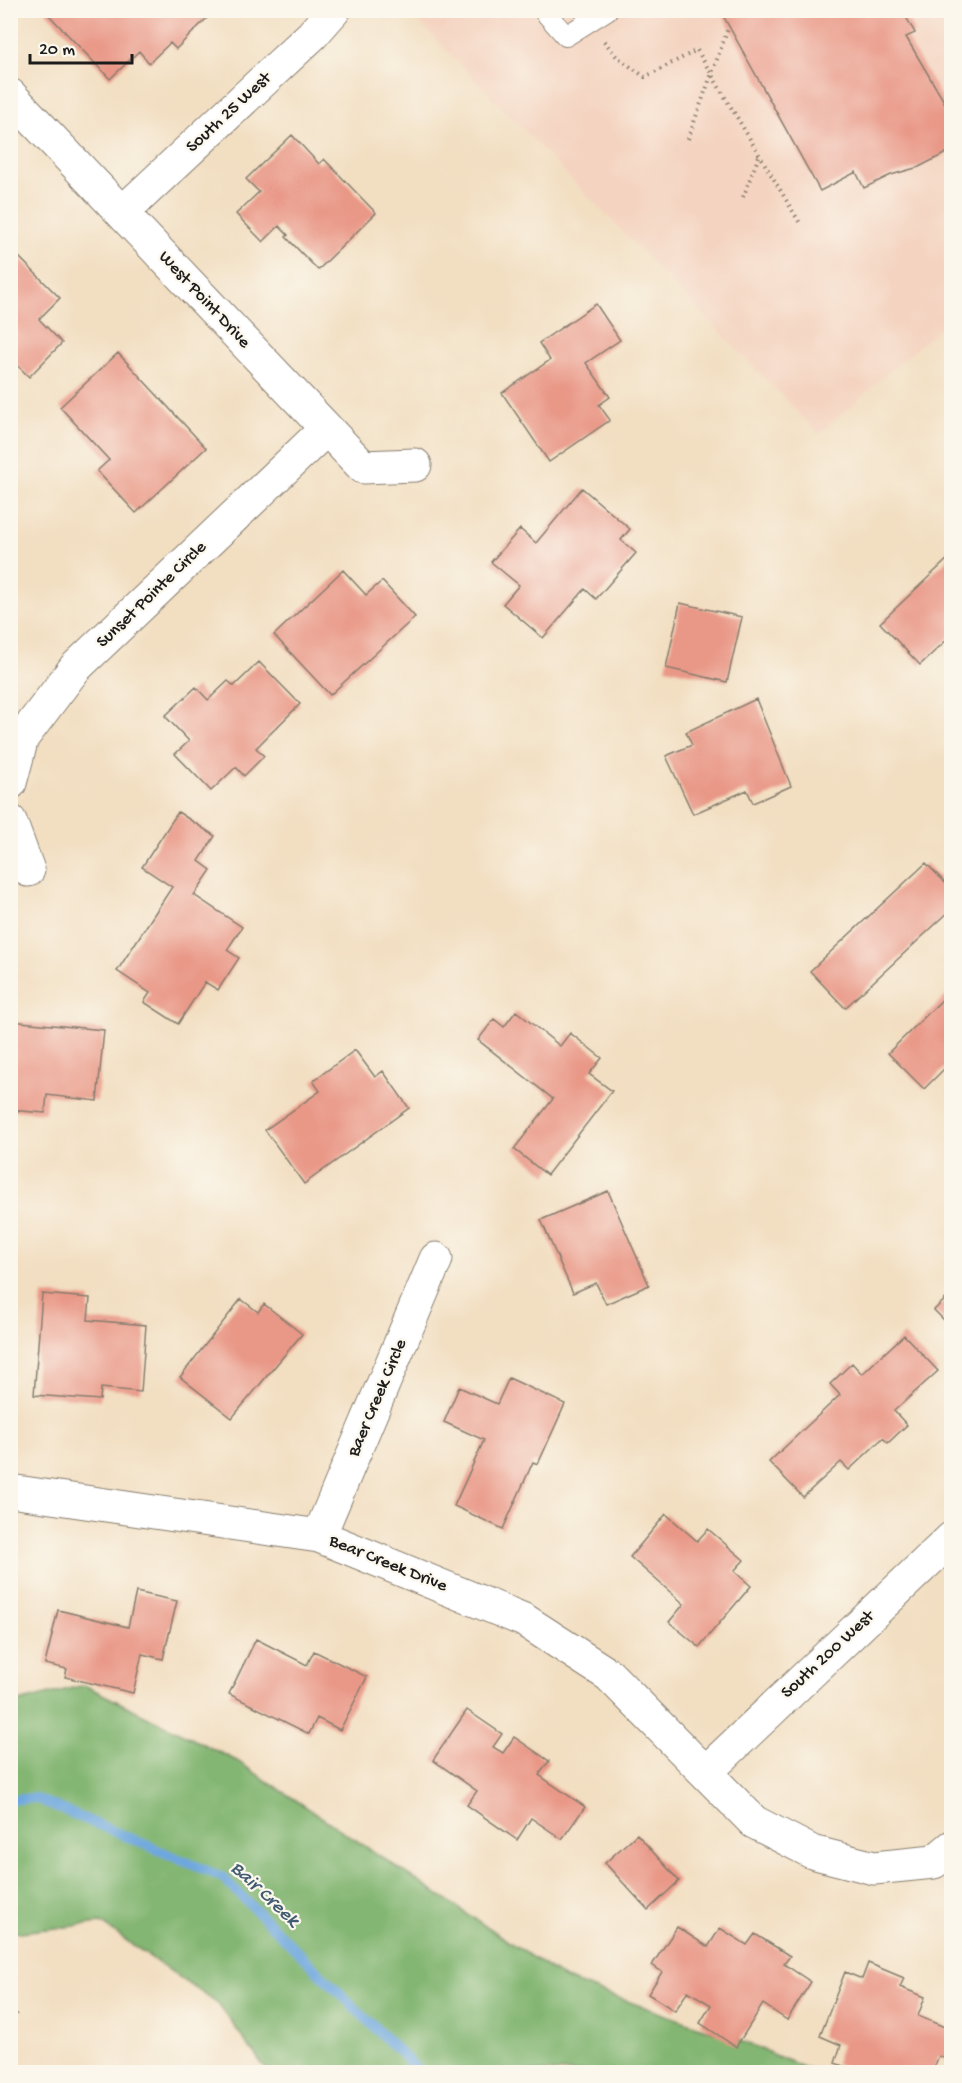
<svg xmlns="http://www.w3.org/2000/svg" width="962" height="2083" font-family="'Gochi Hand',sans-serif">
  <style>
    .built { fill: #f4d3c0 }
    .forest { fill: #83b672; stroke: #506947; stroke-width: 1.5 }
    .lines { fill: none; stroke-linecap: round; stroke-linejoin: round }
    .stream { stroke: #6ea7de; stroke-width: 10 }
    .building { fill: #e99786 }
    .service-casing { stroke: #877d6e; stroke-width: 22 }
    .minor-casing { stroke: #877d6e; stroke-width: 35 }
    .path { stroke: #877d6e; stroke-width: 4; stroke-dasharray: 1.5 4.5; stroke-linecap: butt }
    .service { stroke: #fff; stroke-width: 20 }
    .minor { stroke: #fff; stroke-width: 33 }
    .labels { text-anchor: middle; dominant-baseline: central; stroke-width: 4.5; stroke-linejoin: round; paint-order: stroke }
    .street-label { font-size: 18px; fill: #1c1c1c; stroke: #fbf7ec }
    .water-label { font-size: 20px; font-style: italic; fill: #415b73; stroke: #fbf7ec }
  </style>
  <rect width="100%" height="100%" fill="#fbf7ec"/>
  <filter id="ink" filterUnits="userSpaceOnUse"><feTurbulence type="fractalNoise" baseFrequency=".0167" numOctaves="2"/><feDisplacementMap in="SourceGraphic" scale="12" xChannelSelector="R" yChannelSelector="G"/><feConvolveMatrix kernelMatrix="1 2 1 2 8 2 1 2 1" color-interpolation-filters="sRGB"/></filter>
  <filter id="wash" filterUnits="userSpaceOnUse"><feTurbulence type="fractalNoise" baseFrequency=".008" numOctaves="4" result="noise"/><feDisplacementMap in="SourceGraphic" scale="24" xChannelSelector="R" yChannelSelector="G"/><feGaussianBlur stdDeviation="1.35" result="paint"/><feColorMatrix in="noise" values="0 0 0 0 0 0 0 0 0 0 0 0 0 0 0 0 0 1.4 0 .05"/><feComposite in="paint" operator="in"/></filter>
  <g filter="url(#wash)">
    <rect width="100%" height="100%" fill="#f2dec1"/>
    <!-- built -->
    <path class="built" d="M 408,11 L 951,11 L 951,318 L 819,434 Z"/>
    <!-- forest -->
    <path class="forest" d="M 84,1685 L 237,1761 L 565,1979 L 751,2045 L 815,2072 L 268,2072 L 218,2004 L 101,1923 L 11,1933 L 11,1704 Z"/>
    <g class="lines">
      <!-- stream -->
      <path class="stream" d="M 10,1800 L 35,1798 L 222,1877 L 420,2072"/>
    </g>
    <g id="blocks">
      <!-- building -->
      <path class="building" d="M 48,10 L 215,10 L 176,49 L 170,43 L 149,63 L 139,51 L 110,79 L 46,12 Z
        M 720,10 L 902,10 L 915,33 L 906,37 L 952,115 L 952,150 L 919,167 L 891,175 L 864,188 L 856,172 L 820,191 Z
        M 292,135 L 319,164 L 324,159 L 376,213 L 318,270 L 286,237 L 288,235 L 279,226 L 263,242 L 236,214 L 259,192 L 246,179 Z
        M 10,248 L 60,298 L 39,319 L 62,343 L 29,377 L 10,358 Z
        M 596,304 L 620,340 L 586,363 L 610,397 L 599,405 L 610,420 L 549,462 L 502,393 L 550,360 L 539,343 Z
        M 118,353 L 206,448 L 136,513 L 97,471 L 109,460 L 60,407 Z
        M 582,488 L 630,529 L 621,540 L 636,553 L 596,599 L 585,589 L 543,638 L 503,604 L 519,585 L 491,562 L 520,529 L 536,543 Z
        M 952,555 L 952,635 L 920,665 L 880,623 Z
        M 343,570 L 366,595 L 382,581 L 415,617 L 330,695 L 274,635 Z
        M 680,603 L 742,617 L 727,682 L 666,668 Z
        M 259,662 L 300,704 L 256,748 L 264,756 L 244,776 L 236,767 L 211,791 L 175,754 L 189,741 L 165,716 L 196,687 L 208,700 L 228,681 L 234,686 Z
        M 756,699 L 791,786 L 753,803 L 747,790 L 693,814 L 666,756 L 692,745 L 686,732 Z
        M 178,812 L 215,836 L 199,861 L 211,870 L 194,895 L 242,927 L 227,950 L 239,958 L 218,990 L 205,982 L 178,1024 L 144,1002 L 150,993 L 117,971 L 172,887 L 142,867 Z
        M 926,863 L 952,890 L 952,909 L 845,1008 L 810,971 Z
        M 952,990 L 952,1061 L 924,1089 L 888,1053 Z
        M 516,1011 L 560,1046 L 570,1033 L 602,1058 L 589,1074 L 612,1091 L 547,1175 L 514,1149 L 553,1099 L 478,1040 L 494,1019 L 504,1027 Z
        M 10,1021 L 104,1030 L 97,1101 L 47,1095 L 45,1113 L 10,1110 Z
        M 355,1050 L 375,1077 L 383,1071 L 409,1108 L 304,1184 L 265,1130 L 320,1091 L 313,1081 Z
        M 608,1191 L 649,1285 L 606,1304 L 596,1283 L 573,1293 L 541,1220 Z
        M 952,1293 L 952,1328 L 934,1310 Z
        M 42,1294 L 90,1298 L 88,1320 L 146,1325 L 141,1392 L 101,1388 L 100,1400 L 34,1395 Z
        M 241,1299 L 258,1312 L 264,1304 L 302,1334 L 232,1418 L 180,1377 Z
        M 904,1335 L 938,1371 L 894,1411 L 907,1425 L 888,1443 L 883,1438 L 849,1470 L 841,1462 L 803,1497 L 769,1462 L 840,1395 L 830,1384 L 852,1363 L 862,1374 Z
        M 509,1378 L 565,1404 L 538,1464 L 533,1462 L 503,1529 L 454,1506 L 484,1440 L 444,1422 L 459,1387 L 497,1404 Z
        M 666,1514 L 697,1541 L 708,1529 L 744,1560 L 734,1571 L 751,1586 L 699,1647 L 669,1622 L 684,1604 L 630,1557 Z
        M 136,1592 L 177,1601 L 163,1659 L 142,1654 L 133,1693 L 65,1677 L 67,1669 L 45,1664 L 58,1610 L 128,1627 Z
        M 256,1639 L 307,1665 L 314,1651 L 367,1677 L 340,1730 L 317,1718 L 309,1734 L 229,1694 Z
        M 467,1710 L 502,1734 L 493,1747 L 503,1753 L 514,1737 L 549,1761 L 539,1775 L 585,1807 L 562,1839 L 531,1818 L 517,1840 L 467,1805 L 477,1791 L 433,1760 Z
        M 637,1834 L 679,1881 L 648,1910 L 605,1863 Z
        M 677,1927 L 708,1947 L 720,1928 L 747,1945 L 755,1934 L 790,1956 L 784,1964 L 811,1982 L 787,2020 L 763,2004 L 736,2047 L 700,2023 L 711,2005 L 688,1991 L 675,2011 L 648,1994 L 662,1972 L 652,1965 Z
        M 868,1963 L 904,1978 L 900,1987 L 925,1997 L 918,2016 L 952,2030 L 952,2061 L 939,2056 L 932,2072 L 859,2072 L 835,2063 L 841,2045 L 820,2036 L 845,1972 L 862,1979 Z
        M 10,2007 L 17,2014 L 10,2021 Z"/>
    </g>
  </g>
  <g filter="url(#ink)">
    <use href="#blocks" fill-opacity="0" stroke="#877d6e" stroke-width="1.5"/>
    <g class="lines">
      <!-- service casing -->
      <g class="service-casing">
        <path id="service" d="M 543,10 L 566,36 L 607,10"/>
      </g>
      <!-- minor casing -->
      <g class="minor-casing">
        <path id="minor" d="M 10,95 L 363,467 L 415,465
          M 122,213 L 312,35 L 334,10
          M 10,783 L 22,738 L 75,668 L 326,429
          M 10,821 L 28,870
          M 10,1491 L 319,1536 L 524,1620 L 609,1675 L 754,1822 L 812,1852 L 874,1868 L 934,1862 L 952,1847
          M 319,1536 L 436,1259
          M 706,1772 L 952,1538"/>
      </g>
      <!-- path -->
      <path class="path" d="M 604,41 L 617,57 L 645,77 L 697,50 L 801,225
        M 688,139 L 729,26
        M 743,197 L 759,156"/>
      <!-- service -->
      <use href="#service" class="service"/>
      <!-- minor -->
      <use href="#minor" class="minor"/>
    </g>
  </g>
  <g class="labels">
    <!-- street labels -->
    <g class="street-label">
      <text transform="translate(229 113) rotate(-43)">South 25 West</text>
      <text transform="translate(204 300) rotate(47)">West Point Drive</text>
      <text transform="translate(152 595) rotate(-44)">Sunset Pointe Circle</text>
      <text transform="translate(378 1398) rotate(-67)">Baer Creek Circle</text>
      <text transform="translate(388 1564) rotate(22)">Bear Creek Drive</text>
      <text transform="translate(828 1655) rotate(-43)">South 200 West</text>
    </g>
    <!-- water labels -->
    <g class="water-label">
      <text transform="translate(264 1895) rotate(43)">Bair Creek</text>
    </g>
  </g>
  <!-- margin -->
  <rect width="962" height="2083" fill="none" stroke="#fbf7ec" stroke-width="36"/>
  <!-- scale -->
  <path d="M30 54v9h102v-9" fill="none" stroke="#1c1c1c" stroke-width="3"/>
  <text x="39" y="54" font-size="18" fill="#1c1c1c" stroke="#fbf7ec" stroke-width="4.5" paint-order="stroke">20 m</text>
</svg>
